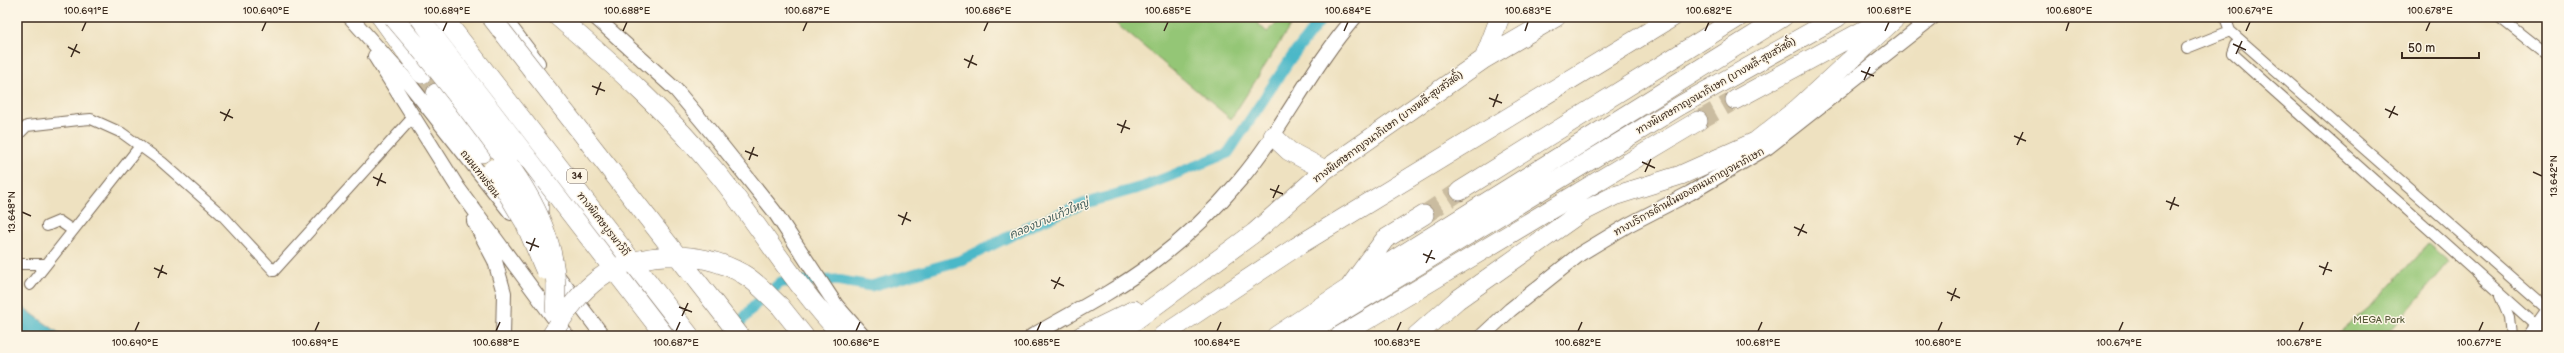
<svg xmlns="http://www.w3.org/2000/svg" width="2564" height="353" font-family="'Balsamiq Sans','Playpen Sans Thai',sans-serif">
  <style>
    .green { fill: #94c676; stroke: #68784a }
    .water { fill: #4cb8c8; stroke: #447173 }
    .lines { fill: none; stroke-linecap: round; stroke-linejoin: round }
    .canal { stroke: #4cb8c8; stroke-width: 11 }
    .highway-tunnel { stroke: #cabca0; stroke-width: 19; stroke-dasharray: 19 10; stroke-linecap: butt }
    .street-casing { stroke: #7a6a57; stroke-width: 12 }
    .secondary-casing { stroke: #7a6a57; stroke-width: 16 }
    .highway-casing { stroke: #7a6a57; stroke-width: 20 }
    .street { stroke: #fff; stroke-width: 10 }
    .secondary { stroke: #fff; stroke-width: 14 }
    .highway { stroke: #fff; stroke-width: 19 }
    .highway-bridge-casing { stroke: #7a6a57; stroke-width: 20; stroke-linecap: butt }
    .highway-bridge { stroke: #fff; stroke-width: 19 }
    .ticks { fill: none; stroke: #3b2a1e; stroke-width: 1.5 }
    .labels { text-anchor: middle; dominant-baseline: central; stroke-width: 3; stroke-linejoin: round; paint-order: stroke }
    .shield { fill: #fcf5e5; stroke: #75675a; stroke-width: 1 }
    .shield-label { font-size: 9px; font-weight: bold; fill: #3b2a1e }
    .street-label { font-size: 10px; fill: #3b2a1e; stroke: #fcf5e5 }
    .park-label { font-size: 10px; fill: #565938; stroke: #fcf5e5 }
    .water-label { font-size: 11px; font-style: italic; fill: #415c5a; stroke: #fcf5e5 }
    .neatline { fill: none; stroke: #3b2a1e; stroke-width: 1.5 }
    .ticks-label { font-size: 10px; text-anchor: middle; fill: #3b2a1e }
  </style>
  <rect width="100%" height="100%" fill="#fcf5e5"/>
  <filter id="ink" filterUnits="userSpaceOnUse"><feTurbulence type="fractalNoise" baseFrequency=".025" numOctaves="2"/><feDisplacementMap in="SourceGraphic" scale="8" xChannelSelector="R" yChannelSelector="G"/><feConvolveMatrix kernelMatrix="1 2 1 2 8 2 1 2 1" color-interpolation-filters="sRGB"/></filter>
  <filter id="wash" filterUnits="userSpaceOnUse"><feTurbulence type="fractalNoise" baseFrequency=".012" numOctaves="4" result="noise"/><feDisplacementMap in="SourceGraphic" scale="16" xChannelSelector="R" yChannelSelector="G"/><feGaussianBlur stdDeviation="0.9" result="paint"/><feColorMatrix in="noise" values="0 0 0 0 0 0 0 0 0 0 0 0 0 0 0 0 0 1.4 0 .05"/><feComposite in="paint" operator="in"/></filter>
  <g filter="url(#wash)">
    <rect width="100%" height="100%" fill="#eee1c0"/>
    <!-- green -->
    <path class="green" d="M 1108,17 L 1251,17 L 1267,32 L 1284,17 L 1296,17 L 1231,119 Z
      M 2428,244 L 2449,262 L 2386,336 L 2335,336 L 2372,305 Z"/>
    <!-- water -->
    <path class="water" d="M 17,303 L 63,336 L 17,336 Z"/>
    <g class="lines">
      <!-- canal -->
      <path class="canal" d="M 732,332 L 755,305 L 781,282 L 836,280 L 871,286 L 962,260 L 1036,223 L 1083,204 L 1145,186 L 1228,153 L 1291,58 L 1323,17"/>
    </g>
  </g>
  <g filter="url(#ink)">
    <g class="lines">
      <!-- highway-tunnel -->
      <path class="highway-tunnel" d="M 422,74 L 436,93
        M 1698,121 L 1735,100
        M 1424,215 L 1460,191"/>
      <!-- street casing -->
      <g class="street-casing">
        <path id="street" d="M 2225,17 L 2230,31 L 2547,309
          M 2499,17 L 2547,55
          M 2242,42 L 2235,45 L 2232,53 L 2547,335
          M 2187,48 L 2230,31
          M 17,136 L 27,126 L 79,120 L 91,119 L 122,133 L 162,162 L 223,216 L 274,271 L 414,116
          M 47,226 L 59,221 L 72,230
          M 17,264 L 45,264
          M 30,285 L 140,146
          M 2500,296 L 2509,317 L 2511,336
          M 2528,336 L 2547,309"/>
      </g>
      <!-- secondary casing -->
      <g class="secondary-casing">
        <path id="secondary" d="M 350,17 L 403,76 L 511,213
          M 503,17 L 538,63
          M 595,17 L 676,90 L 711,132 L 774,211 L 836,305 L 863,336
          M 375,56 L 458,188 L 567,336
          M 474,221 L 495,261 L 504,293 L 503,336
          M 554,271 L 603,336
          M 1032,336 C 1072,313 1115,291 1151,264 C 1183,240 1214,211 1240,180 C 1283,129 1311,67 1355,17
          M 1482,336 L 1510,310 L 1580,254 L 1628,225 L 1690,193 L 1768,147 L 1933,17"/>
      </g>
      <!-- highway casing -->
      <g class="highway-casing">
        <path id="highway" d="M 381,17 L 422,74
          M 558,17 C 614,65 671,116 718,174 C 761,227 795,287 843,336
          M 1484,59 L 1500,17
          M 436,93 L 482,153
          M 1735,100 L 1879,22
          M 1273,136 L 1289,151 L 1325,170
          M 538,177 L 539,220
          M 1460,191 L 1739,17
          M 1349,288 L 1783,17
          M 780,306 L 804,336
          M 1081,336 L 1134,310
          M 1114,336 L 1254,233 L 1325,170 L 1484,59 L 1556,17
          M 1162,336 L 1296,247 L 1673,17
          M 1276,336 L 1349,288 L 1385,239 L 1424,215
          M 1302,336 L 1681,105 L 1838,17
          M 1340,336 L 1698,121
          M 1416,336 L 1457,300 L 1580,213 L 1614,196 L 1681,175 L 1755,142 L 1797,109 L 1897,17"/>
      </g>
      <!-- street -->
      <use href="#street" class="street"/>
      <!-- secondary -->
      <use href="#secondary" class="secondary"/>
      <!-- highway -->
      <use href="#highway" class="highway"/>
      <!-- highway-bridge casing -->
      <g class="highway-bridge-casing">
        <path id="highway-bridge" d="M 393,17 C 424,53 454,90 482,128 C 512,168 544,210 553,260 C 557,278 556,294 555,312
          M 419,17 L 665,336
          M 443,17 L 690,336
          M 491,17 L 740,336
          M 493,169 L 525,223 L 545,270
          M 551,336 C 563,317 575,298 592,284 C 631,249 700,248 743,274 C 757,282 768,295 780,306"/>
      </g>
      <!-- highway-bridge -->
      <use href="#highway-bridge" class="highway-bridge"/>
    </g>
  </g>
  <!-- ticks -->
  <path class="ticks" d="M 82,31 L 86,22M 262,31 L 266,22M 443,31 L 447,22M 623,31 L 627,22M 803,31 L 807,22M 984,31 L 988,22M 1164,31 L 1168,22M 1344,31 L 1348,22M 1525,31 L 1528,22M 1705,31 L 1709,22M 1885,31 L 1889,22M 2066,31 L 2069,22M 2246,31 L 2250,22M 2426,31 L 2430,22M 2233,44 L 2246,50M 68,47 L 80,53M 2236,54 L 2242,41M 71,57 L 77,44M 964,59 L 977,65M 968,68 L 973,55M 1861,71 L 1874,76M 1864,80 L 1870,67M 592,86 L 605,91M 596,95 L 601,82M 1489,98 L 1502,103M 1493,107 L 1498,94M 2385,109 L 2398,115M 220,112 L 233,118M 2389,118 L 2395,106M 224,121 L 230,109M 1117,124 L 1130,129M 1121,133 L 1126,120M 2014,136 L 2026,141M 2017,145 L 2023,132M 745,151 L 758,156M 749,160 L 754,147M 1642,162 L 1655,168M 1645,172 L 1651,159M 2533,172 L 2542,176M 373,177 L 386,183M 377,186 L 382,173M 1270,189 L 1283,194M 1273,198 L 1279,185M 2166,201 L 2179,206M 2170,210 L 2175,197M 22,212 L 31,216M 898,215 L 911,221M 902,225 L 907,212M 1794,227 L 1807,233M 1798,236 L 1804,224M 526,242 L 539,247M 530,251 L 535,238M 1423,254 L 1435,259M 1426,263 L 1432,250M 2319,266 L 2332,271M 154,268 L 167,274M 2323,275 L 2328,262M 158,278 L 163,265M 1051,280 L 1064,286M 1054,289 L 1060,277M 1947,292 L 1960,298M 1951,301 L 1956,288M 679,307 L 692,312M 682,316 L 688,303M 135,331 L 139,322M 315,331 L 319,322M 496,331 L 500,322M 676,331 L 680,322M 856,331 L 860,322M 1037,331 L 1041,322M 1217,331 L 1221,322M 1397,331 L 1401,322M 1578,331 L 1582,322M 1758,331 L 1762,322M 1938,331 L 1942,322M 2119,331 L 2123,322M 2299,331 L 2303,322M 2479,331 L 2483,322"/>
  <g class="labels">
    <!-- shield labels -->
    <rect class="shield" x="567" y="169" width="20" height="14" rx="3"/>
    <g class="shield-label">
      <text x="577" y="176">34</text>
    </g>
    <!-- street labels -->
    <g class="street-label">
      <text transform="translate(1716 86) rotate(-30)">ทางพิเศษกาญจนาภิเษก (บางพลี-สุขสวัสดิ์)</text>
      <text transform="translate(1388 127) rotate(-36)">ทางพิเศษกาญจนาภิเษก (บางพลี-สุขสวัสดิ์)</text>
      <text transform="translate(480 174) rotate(52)">ถนนเทพรัตน</text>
      <text transform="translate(1689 192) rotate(-29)">ทางบริการด้านในของถนนกาญจนาภิเษก</text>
      <text transform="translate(603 224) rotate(52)">ทางพิเศษบูรพาวิถี</text>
    </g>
    <!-- park labels -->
    <g class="park-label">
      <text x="2379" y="320">MEGA Park</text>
    </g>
    <!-- water labels -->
    <g class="water-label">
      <text transform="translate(1049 219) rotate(-23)">คลองบางแก้วใหญ่</text>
    </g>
  </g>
  <!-- margin -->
  <rect width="2564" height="353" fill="none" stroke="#fcf5e5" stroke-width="44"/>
  <!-- scale -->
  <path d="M2402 52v6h77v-6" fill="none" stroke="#3b2a1e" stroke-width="2"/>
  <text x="2408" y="52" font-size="12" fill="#3b2a1e" stroke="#fcf5e5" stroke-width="3" paint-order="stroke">50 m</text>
  <rect x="22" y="22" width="2520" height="309" class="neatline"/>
  <g class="ticks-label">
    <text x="86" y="14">100.691°E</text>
    <text x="266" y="14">100.690°E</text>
    <text x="447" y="14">100.689°E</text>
    <text x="627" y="14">100.688°E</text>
    <text x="807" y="14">100.687°E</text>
    <text x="988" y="14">100.686°E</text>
    <text x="1168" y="14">100.685°E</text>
    <text x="1348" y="14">100.684°E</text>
    <text x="1528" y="14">100.683°E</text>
    <text x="1709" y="14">100.682°E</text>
    <text x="1889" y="14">100.681°E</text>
    <text x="2069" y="14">100.680°E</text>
    <text x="2250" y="14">100.679°E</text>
    <text x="2430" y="14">100.678°E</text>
    <text transform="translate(2553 176) rotate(-90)" y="4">13.642°N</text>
    <text transform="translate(11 212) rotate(-90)" y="4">13.648°N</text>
    <text x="135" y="346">100.690°E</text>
    <text x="315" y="346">100.689°E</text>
    <text x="496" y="346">100.688°E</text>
    <text x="676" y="346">100.687°E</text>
    <text x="856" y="346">100.686°E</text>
    <text x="1037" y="346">100.685°E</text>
    <text x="1217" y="346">100.684°E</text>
    <text x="1397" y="346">100.683°E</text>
    <text x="1578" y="346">100.682°E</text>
    <text x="1758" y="346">100.681°E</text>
    <text x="1938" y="346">100.680°E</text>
    <text x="2119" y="346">100.679°E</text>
    <text x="2299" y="346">100.678°E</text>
    <text x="2479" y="346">100.677°E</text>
  </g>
</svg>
